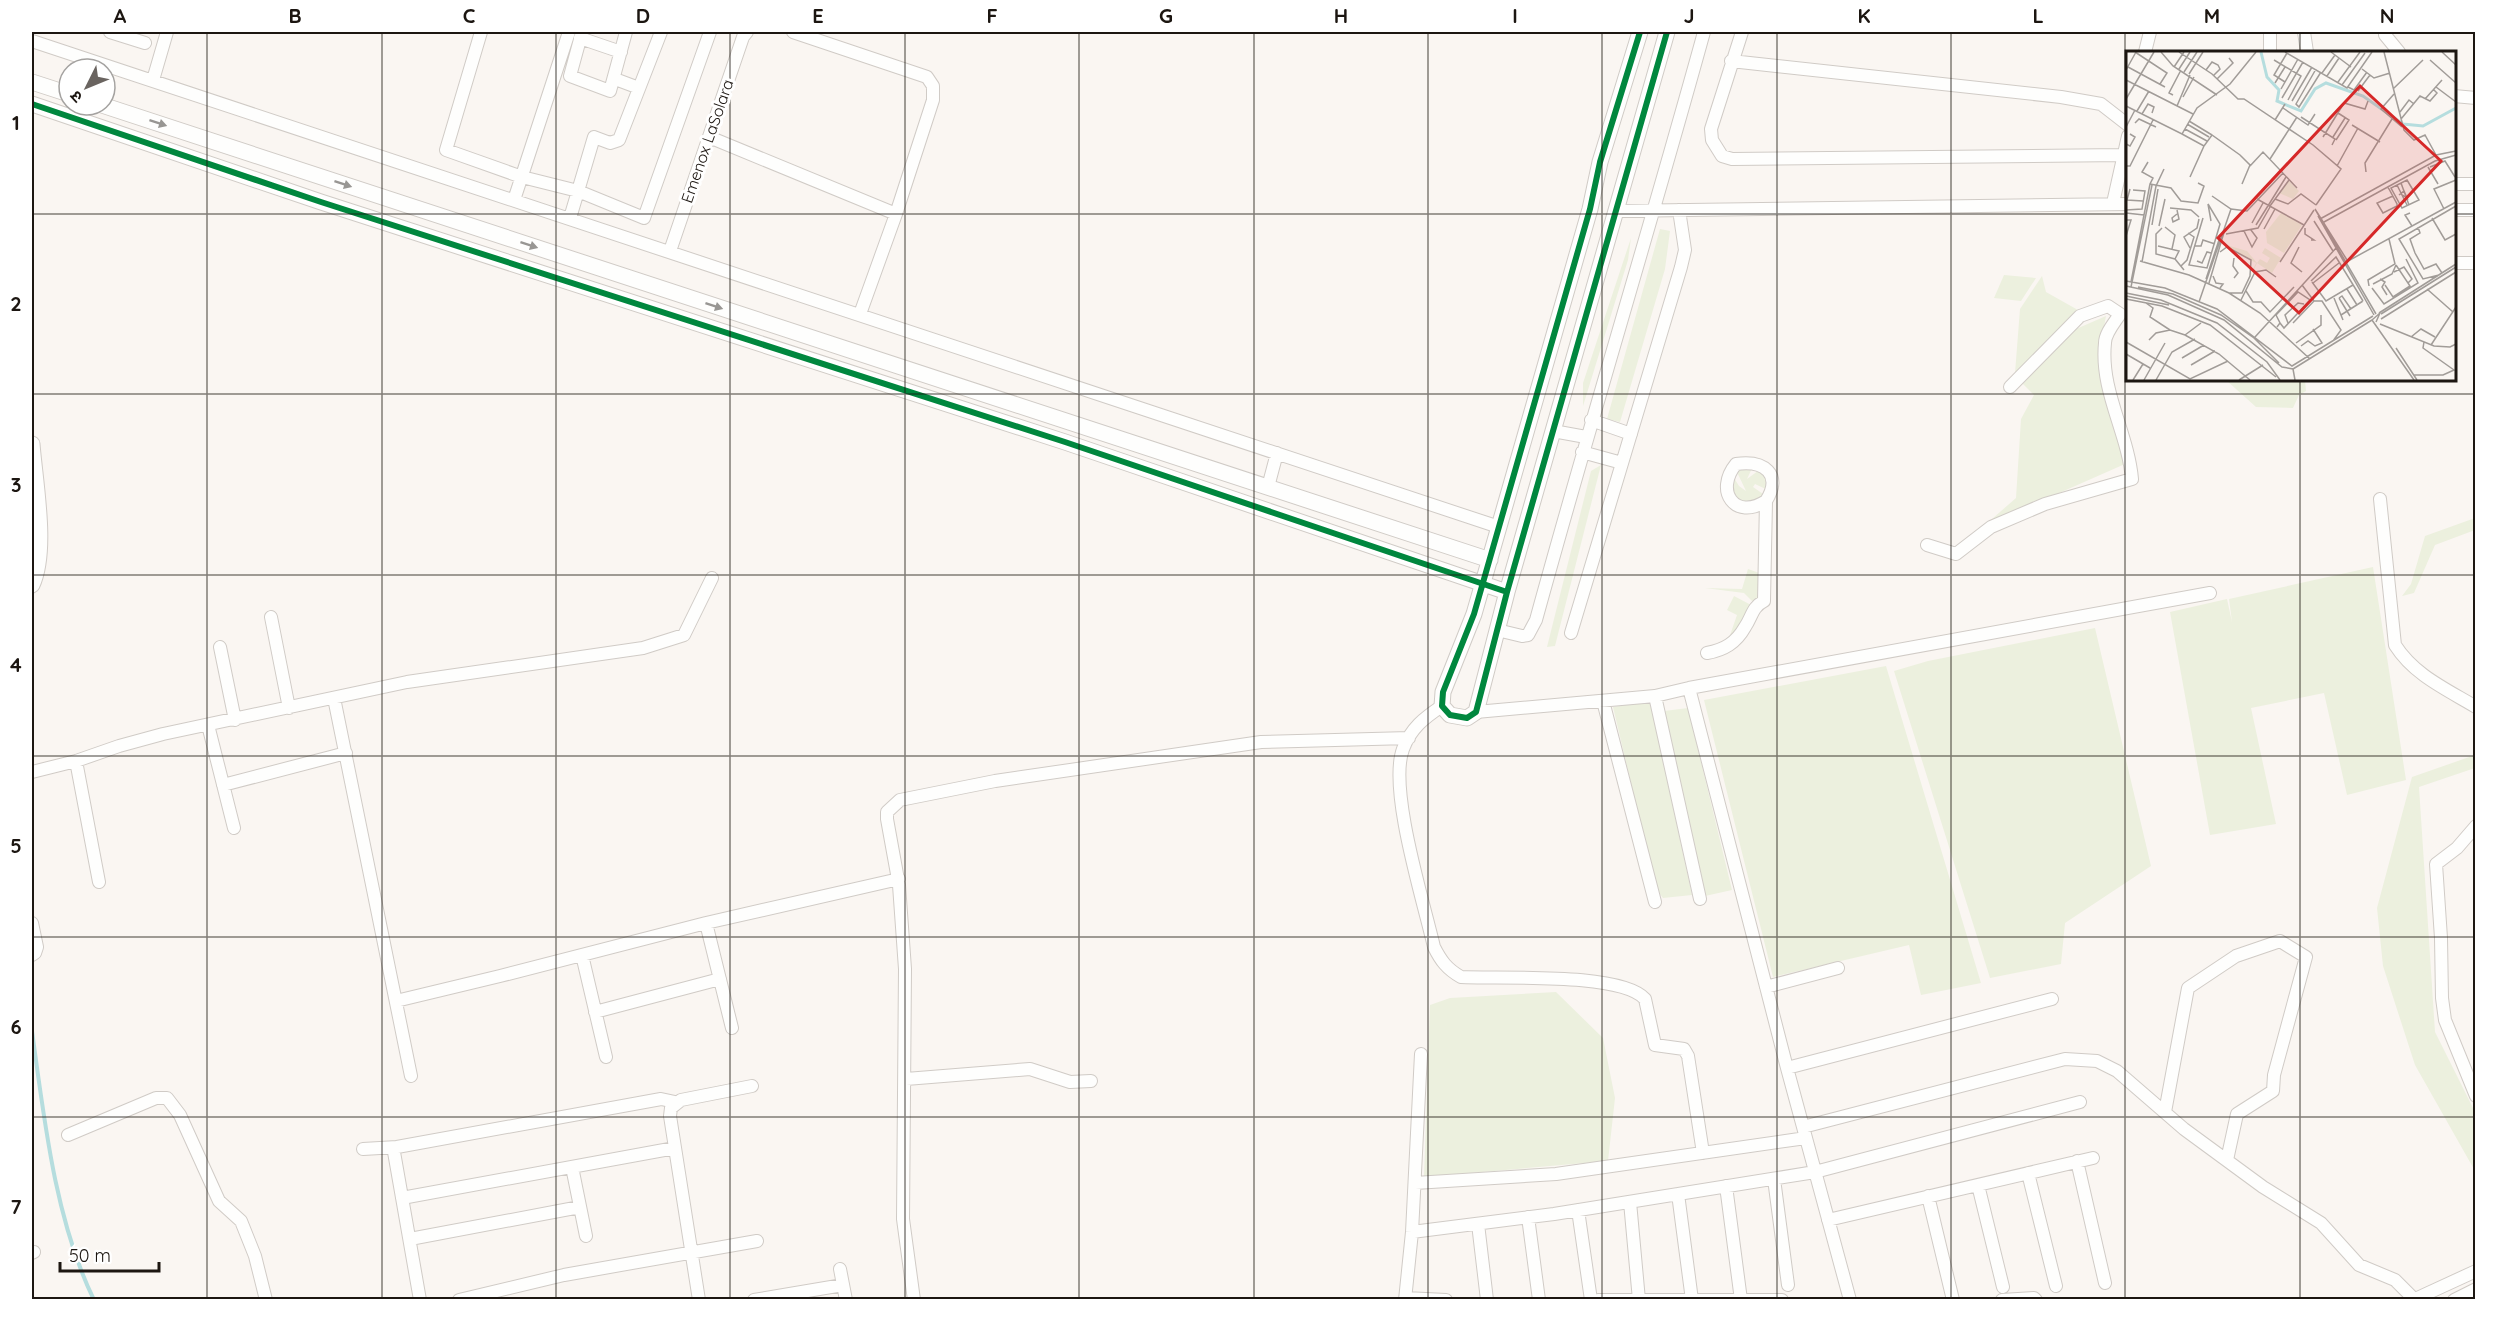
<svg xmlns="http://www.w3.org/2000/svg" width="2507" height="1331" font-family="Quicksand,'Noto Sans Devanagari',sans-serif">
  <style>
    .green { fill: #ecf0de }
    .lines { fill: none; stroke-linecap: round; stroke-linejoin: round }
    .stream { stroke: #b5ddde; stroke-width: 4 }
    .minor-casing { stroke: #d0cbc6; stroke-width: 14 }
    .tertiary-casing { stroke: #d0cbc6; stroke-width: 17 }
    .minor { stroke: #fefefd; stroke-width: 12 }
    .tertiary { stroke: #fefefd; stroke-width: 15 }
    .cycleway-casing { stroke: #fff; stroke-width: 10 }
    .cycleway { stroke: #00873e; stroke-width: 6 }
    .oneway { fill: #989693 }
    .grid { fill: none; stroke: #1c1611; stroke-width: 1.5; stroke-opacity: 0.55 }
    .labels { text-anchor: middle; dominant-baseline: central; stroke-width: 6; stroke-linejoin: round; paint-order: stroke }
    .street-label { font-size: 16px; fill: #1c1611; stroke: #fff }
    .inset-river { fill: none; stroke: #b5ddde; stroke-width: 3 }
    .inset-road { fill: none; stroke: #a19c98; stroke-width: 1.5 }
    .view { fill: #d62828; fill-opacity: 0.15; stroke: #d62828; stroke-width: 3 }
    .inset-edge { fill: none; stroke: #1c1611; stroke-width: 3 }
    .neatline { fill: none; stroke: #1c1611; stroke-width: 2 }
    .grid-label { font-size: 20px; text-anchor: middle; font-weight: bold; fill: #1c1611 }
  </style>
  <rect width="100%" height="100%" fill="#faf6f2"/>
  <!-- green -->
  <path class="green" d="M 1660,229 L 1670,231 L 1665,269 L 1620,422 L 1607,419 Z
    M 1631,238 L 1628,260 L 1583,406 L 1583,383 Z
    M 2004,275 L 2036,278 L 2021,301 L 1994,298 Z
    M 2042,276 L 2046,292 L 2078,310 L 2015,373 L 2020,309 Z
    M 2106,316 L 2100,349 L 2125,464 L 1984,526 L 2016,498 L 2021,419 L 2034,395 L 2022,383 L 2057,345 L 2076,329 Z
    M 2226,380 L 2305,380 L 2306,391 L 2299,395 L 2293,408 L 2256,407 Z
    M 1754,464 L 1747,479 L 1762,468 L 1770,491 L 1755,484 L 1753,487 L 1766,496 L 1758,504 L 1734,502 L 1731,473 L 1739,486 L 1746,491 L 1736,470 Z
    M 1601,465 L 1555,646 L 1547,647 L 1591,471 Z
    M 2475,518 L 2475,530 L 2435,545 L 2414,593 L 2402,596 L 2411,584 L 2425,536 Z
    M 2373,567 L 2406,780 L 2347,795 L 2324,693 L 2251,708 L 2276,824 L 2210,835 L 2170,612 L 2227,599 L 2232,622 L 2229,599 Z
    M 1748,569 L 1762,574 L 1761,599 L 1752,601 L 1744,593 L 1705,588 L 1742,589 Z
    M 1734,596 L 1753,606 L 1741,629 L 1727,644 L 1737,615 L 1727,610 Z
    M 2095,628 L 2151,866 L 2065,923 L 2061,964 L 1990,978 L 1894,671 L 1928,661 Z
    M 1886,666 L 1981,983 L 1921,995 L 1909,945 L 1773,977 L 1704,700 Z
    M 1650,701 L 1692,895 L 1663,898 L 1656,889 L 1613,707 Z
    M 1688,708 L 1732,890 L 1705,896 L 1664,711 Z
    M 2475,755 L 2475,768 L 2419,787 L 2435,1032 L 2475,1112 L 2475,1171 L 2415,1065 L 2383,966 L 2377,908 L 2412,777 Z
    M 1556,992 L 1603,1038 L 1615,1098 L 1608,1161 L 1424,1177 L 1430,1005 L 1450,998 Z"/>
  <g class="lines">
    <!-- stream -->
    <path class="stream" d="M 32,1031 C 44,1118 55,1220 94,1300"/>
    <!-- minor casing -->
    <g class="minor-casing">
      <path id="minor" d="M 110,32 L 145,43
        M 481,32 L 446,150 L 522,177 L 578,191 L 644,218 L 710,32
        M 582,32 L 570,76 L 610,91 L 626,32
        M 1742,32 L 1711,129 L 1712,140 L 1722,156 L 1732,159 L 2123,155
        M 2304,32 L 2307,52
        M 2385,35 L 2399,52
        M 580,38 L 621,52
        M 32,41 L 1499,527
        M 2145,52 L 2150,32
        M 2270,52 L 2270,32
        M 1731,61 L 2061,97 L 2101,104 L 2128,125
        M 615,79 L 639,88
        M 153,80 L 167,32
        M 2454,96 L 2476,98
        M 709,137 L 896,214 L 933,100 L 933,86 L 927,77 L 793,32
        M 2454,184 L 2476,184
        M 514,200 L 569,32
        M 2113,203 L 2128,136
        M 2454,210 L 2476,210
        M 1615,211 L 2128,204
        M 570,218 L 594,137 L 610,143 L 619,140 L 661,32
        M 670,251 L 743,37 L 747,32
        M 2454,263 L 2476,263
        M 860,314 L 896,214
        M 1591,420 L 1631,434
        M 1553,431 L 1586,437
        M 1582,452 L 1622,463
        M 1268,487 L 1277,453
        M 2380,499 L 2395,645 C 2414,675 2446,689 2476,707
        M 1927,545 L 1956,554 L 1991,527 L 2045,504 L 2132,479 C 2128,433 2100,391 2105,343 C 2105,333 2115,322 2120,314 L 2108,306 L 2080,316 L 2010,387
        M 271,617 L 289,708
        M 1497,630 L 1522,636 L 1528,635 L 1536,620 C 1590,423 1650,228 1704,32
        M 1571,633 L 1681,267 L 1685,250 L 1679,210
        M 220,647 L 235,720
        M 1707,653 C 1724,650 1736,643 1745,627 C 1752,617 1752,607 1764,601 L 1766,501 C 1783,474 1764,460 1736,464 C 1714,491 1735,521 1766,501
        M 1689,688 L 1787,1068 L 1850,1300
        M 1655,696 L 1700,899
        M 334,698 L 411,1076
        M 1603,701 L 1655,902
        M 1442,706 C 1424,718 1411,728 1403,749 C 1388,789 1424,903 1434,947 C 1441,961 1447,969 1461,977 C 1500,979 1621,972 1645,999 L 1655,1045 L 1684,1049 L 1688,1056 L 1703,1153
        M 1476,712 L 1655,696 L 1689,688 L 2210,593
        M 208,725 L 234,828
        M 76,761 L 99,882
        M 32,772 L 76,761 L 119,746 L 163,734 L 407,682 L 643,648 L 684,635 L 712,578
        M 223,785 L 346,753
        M 2476,826 L 2457,848 L 2436,864 L 2441,938 L 2442,998 L 2445,1020 L 2476,1096
        M 32,923 L 37,947 L 35,953 L 32,955
        M 706,923 L 732,1028
        M 582,955 L 606,1057
        M 1766,987 L 1838,968
        M 396,1001 L 500,976 L 706,923 L 899,879
        M 595,1012 L 720,979
        M 1787,1068 L 2052,999
        M 906,1079 L 1030,1069 L 1070,1082 L 1091,1081
        M 2165,1112 L 2188,988 L 2236,956 L 2280,941 L 2306,957 L 2274,1075 L 2273,1091 L 2237,1114 L 2227,1160
        M 1803,1127 L 2065,1059 L 2097,1061 L 2117,1071 L 2184,1129 L 2263,1187 L 2321,1223 L 2359,1265 L 2395,1280 L 2414,1299
        M 68,1135 L 156,1098 L 167,1098 L 180,1115 L 219,1201 L 241,1221 L 255,1256 L 266,1300
        M 363,1149 L 397,1147
        M 2077,1161 L 2105,1283
        M 572,1167 L 586,1236
        M 2028,1173 L 2056,1286
        M 1774,1179 L 1788,1285
        M 1415,1183 L 1556,1174 L 1806,1138
        M 1978,1185 L 2003,1287
        M 1726,1186 L 1741,1300
        M 1678,1194 L 1692,1300
        M 1928,1196 L 1953,1300
        M 402,1198 L 675,1148
        M 1630,1202 L 1639,1300
        M 1578,1210 L 1591,1300
        M 1528,1217 L 1539,1300
        M 1828,1220 L 2093,1158
        M 1478,1224 L 1487,1300
        M 1412,1232 L 1554,1214 L 1815,1172 L 2080,1102
        M 410,1239 L 580,1207
        M 32,1253 L 34,1252
        M 840,1269 L 846,1300
        M 1405,1298 L 1446,1300
        M 420,1300 L 394,1152 L 397,1147 L 661,1099 L 675,1102
        M 459,1300 L 564,1275 L 757,1241
        M 699,1300 L 670,1116 L 671,1108 L 681,1100 L 752,1086
        M 754,1300 L 843,1285
        M 914,1300 L 903,1219 L 905,969 L 899,885 L 887,819 L 887,812 L 900,800 L 995,781 L 1261,742 L 1409,738
        M 1405,1300 L 1412,1232 L 1421,1054
        M 1598,1300 L 1782,1300
        M 2002,1300 L 2034,1298 L 2036,1300
        M 2413,1300 L 2476,1271
        M 2454,1300 L 2476,1289"/>
    </g>
    <!-- tertiary casing -->
    <g class="tertiary-casing">
      <path id="tertiary" d="M 1640,32 L 1600,162 L 1590,209 L 1474,614 L 1443,692 L 1442,706 L 1450,715 L 1467,718 L 1476,712 L 1507,592 L 1667,32
        M 32,82 L 69,94
        M 32,104 L 321,202 L 1065,442 L 1507,592
        M 102,105 L 1490,560
        M 32,444 C 35,483 48,550 32,585"/>
    </g>
    <!-- minor -->
    <use href="#minor" class="minor"/>
    <!-- tertiary -->
    <use href="#tertiary" class="tertiary"/>
    <!-- cycleway casing -->
    <g class="cycleway-casing">
      <path id="cycleway" d="M 1640,32 L 1600,162 L 1590,209 L 1474,614 L 1443,692 L 1442,706 L 1450,715 L 1467,718 L 1476,712 L 1507,592 L 1667,32
        M 32,104 L 321,202 L 1065,442 L 1507,592"/>
    </g>
    <!-- cycleway -->
    <use href="#cycleway" class="cycleway"/>
  </g>
  <!-- one-way arrows -->
  <defs><path id="oneway-solid" d="M-6-.8H1V-3.2L6.5 0L1 3.2V.8H-6Z" transform="scale(1.5)"/></defs>
  <g class="oneway">
    <use href="#oneway-solid" transform="translate(158 123) rotate(18)"/>
    <use href="#oneway-solid" transform="translate(343 184) rotate(18)"/>
    <use href="#oneway-solid" transform="translate(529 245) rotate(18)"/>
    <use href="#oneway-solid" transform="translate(714 306) rotate(18)"/>
  </g>
  <!-- grid -->
  <path class="grid" d="M 207,32 L 207,1300M 382,32 L 382,1300M 556,32 L 556,1300M 730,32 L 730,1300M 905,32 L 905,1300M 1079,32 L 1079,1300M 1254,32 L 1254,1300M 1428,32 L 1428,1300M 1602,32 L 1602,1300M 1777,32 L 1777,1300M 1951,32 L 1951,1300M 2125,32 L 2125,1300M 2300,32 L 2300,52M 32,214 L 2128,214M 2454,214 L 2476,214M 2300,380 L 2300,1300M 32,394 L 2476,394M 32,575 L 2476,575M 32,756 L 2476,756M 32,937 L 2476,937M 32,1117 L 2476,1117"/>
  <g class="labels">
    <!-- street labels -->
    <g class="street-label">
      <text transform="translate(707 141) rotate(-71)">Emenox LaSolara</text>
    </g>
  </g>
  <!-- overview -->
  <g transform="translate(2126 51)">
    <rect width="330" height="330" fill="#faf6f2"/>
    <path d="M 163,130 L 173,140 L 167,148 L 153,142 ZM 155,162 L 176,174 L 158,202 L 141,192 L 140,181 ZM 97,193 L 121,200 L 131,212 L 134,208 L 141,212 L 144,207 L 136,202 L 139,197 L 155,207 L 146,222 L 131,212 L 115,245 L 130,212 Z" fill="#ecf0de"/>
    <path class="inset-river" d="M 135,1 L 141,26 L 153,39 L 151,50 L 175,60 L 189,38 L 200,32 L 237,45 L 277,73 L 297,75 L 330,57"/>
    <path class="inset-road" d="M 9,1 L 41,22 L 34,33M 35,1 L 47,15 L 91,44M 53,1 L 86,23 L 112,48 L 118,48 L 187,94 L 215,118 L 190,154M 159,1 L 221,37 L 246,1M 205,1 L 225,16M 258,1 L 278,79 L 288,89 L 299,84 L 310,104M 316,1 L 330,14M 148,9 L 175,25 L 162,49M 304,9 L 330,32M 2,16 L 39,36M 48,16 L 58,1M 53,18 L 64,1M 190,18 L 170,53 L 173,56 L 195,21M 236,18 L 248,27 L 264,22M 0,19 L 10,1M 80,19 L 86,11 L 92,14 L 94,18 L 88,24M 58,21 L 71,1M 196,22 L 209,4M 63,23 L 77,1M 201,25 L 213,7M 91,28 L 107,12 L 103,7M 0,29 L 67,63M 159,31 L 148,24 L 161,2M 212,31 L 234,1M 149,32 L 159,16M 216,34 L 239,2M 222,36 L 228,39 L 241,21M 310,36 L 330,51M 155,38 L 172,8M 267,38 L 297,9M 232,40 L 244,24M 268,43 L 255,58 L 276,76M 47,44 L 43,42 L 55,19M 57,46 L 68,26M 156,47 L 177,11M 0,48 L 28,1M 299,48 L 316,29M 166,50 L 186,16M 0,55 L 56,83 L 71,57 L 104,33 L 130,1M 51,55 L 64,24M 157,57 L 182,74 L 189,63M 11,60 L 23,40M 274,61 L 283,49 L 288,53M 16,63 L 22,53 L 28,56 L 26,62M 175,66 L 209,88 L 206,94M 275,68 L 294,45 L 304,50 L 311,42 L 307,38M 149,69 L 159,53M 63,70 L 86,84M 9,72 L 13,68 L 30,76M 61,73 L 83,86M 226,74 L 254,91M 0,76 L 9,59M 59,78 L 81,90M 56,83 L 78,95 L 86,84 L 114,104 L 124,114 L 116,133M 197,86 L 218,52 L 239,58 L 242,50M 207,86 L 219,67M 210,89 L 223,69 L 212,62M 0,93 L 4,95 L 9,86 L 4,83M 144,108 L 171,66M 22,111 L 16,121 L 27,127 L 24,133 L 45,137 L 55,150 L 72,152 L 78,135 L 72,132M 0,115 L 4,115 L 27,69M 124,115 L 137,101 L 171,137M 211,115 L 232,77M 302,116 L 312,133M 304,116 L 319,110 L 329,126M 240,121 L 239,112 L 266,68M 64,126 L 78,95M 281,129 L 293,149 L 276,157 L 265,137 ZM 275,132 L 283,154M 271,134 L 281,154M 262,137 L 263,138 L 271,153 L 271,155 L 257,162 L 251,152 L 267,145M 4,138 L 1,149 L 17,150M 273,144 L 278,140 L 281,147 L 275,143M 86,145 L 105,158 L 121,160 L 157,122M 131,148 L 178,174M 149,148 L 162,153 L 175,143 L 190,154M 144,155 L 163,129M 44,157 L 65,159 L 73,166M 189,158 L 250,263M 189,158 L 221,209M 318,158 L 308,138 L 330,129M 0,159 L 16,158 L 19,140 L 7,139M 0,162 L 18,164M 284,162 L 279,164 L 286,175M 51,163 L 46,167 L 47,171 L 53,168 L 51,159M 192,165 L 248,264M 77,167 L 63,214 L 81,217 L 94,173 L 82,153 L 85,170M 306,167 L 319,189 L 330,183M 194,168 L 310,104 L 330,100M 0,169 L 5,169 L 0,185M 188,170 L 207,200M 198,171 L 309,110 L 330,104M 126,172 L 137,152M 26,174 L 32,138M 130,174 L 160,126M 33,175 L 39,148M 39,176 L 49,184 L 46,198M 292,176 L 294,182 L 284,188 L 289,202 L 298,218 L 310,213 L 316,222M 36,177 L 30,183 L 30,203 L 49,208 L 58,219M 179,177 L 179,183 L 188,189 L 185,189M 138,178 L 149,158M 118,180 L 126,196 L 131,187 L 125,179M 100,183 L 132,177 L 144,156M 32,195 L 53,200 L 49,208M 68,195 L 75,195 L 77,189 L 89,193M 173,196 L 165,212 L 176,221M 64,197 L 58,186 L 71,177 L 73,168M 94,201 L 101,196 L 125,209 L 124,225 L 116,242 L 102,242M 14,210 L 63,224 L 103,242 L 134,262 L 184,308M 71,210 L 76,212 L 81,201 L 85,202M 222,210 L 330,151M 16,211 L 30,135 L 38,118M 154,211 L 188,159M 55,215 L 61,209 L 68,186 L 62,182M 268,221 L 278,216 L 286,228 L 282,232M 313,224 L 297,228 L 273,188 L 330,155M 87,225 L 90,232 L 97,233 L 94,237M 108,227 L 112,222 L 107,215 L 108,207M 80,228 L 93,189M 254,228 L 259,231 L 256,236 L 261,244M 0,230 L 39,237 L 91,258 L 166,315 L 247,265M 185,230 L 210,206 L 237,250M 5,231 L 24,133M 186,231 L 200,250 L 227,234M 83,232 L 99,178M 187,232 L 213,212M 247,233 L 266,223 L 270,214M 176,234 L 188,250M 259,234 L 267,246 L 284,235 L 270,214M 0,235 L 42,244 L 98,269 L 156,316 L 167,318 L 169,329M 243,235 L 242,229 L 269,213 L 263,188M 5,236 L 26,134M 12,236 L 47,243 L 95,264 L 128,287 L 153,312M 246,237 L 258,253 L 292,232 L 280,208M 221,238 L 231,254M 301,238 L 327,261M 120,240 L 127,251 L 135,251 L 144,261 L 168,236M 0,242 L 35,249 L 91,272 L 141,311 L 154,329M 0,245 L 43,254M 208,247 L 217,269M 213,247 L 224,265M 213,247 L 216,245 L 225,258M 0,248 L 36,255 L 84,274 L 150,326M 115,249 L 129,221 L 140,219 L 150,226M 73,251 L 105,158M 20,252 L 27,257 L 24,266 L 44,279M 253,262 L 330,213M 255,263 L 330,216M 215,264 L 237,250M 255,268 L 330,221M 250,271 L 254,262 L 246,269 L 288,329M 162,272 L 159,264 L 172,252 L 178,253M 167,272 L 188,250 L 196,250 L 215,279 L 207,290M 254,273 L 308,295 L 324,296 L 330,293M 151,276 L 154,272 L 150,264 L 172,241 L 184,249 L 158,277 L 154,272M 59,284 L 75,272M 129,286 L 211,196M 285,286 L 295,278 L 309,286M 23,289 L 30,282 L 44,279 L 59,284 L 93,303 L 124,329M 0,291 L 64,328 L 102,310M 170,292 L 195,274 L 195,264M 305,294 L 330,256M 175,295 L 182,290 L 189,295 L 196,292 L 187,278M 270,297 L 291,329M 0,303 L 24,317M 56,307 L 78,294M 65,314 L 89,300M 167,318 L 246,269M 287,324 L 317,324 L 328,319 L 297,297 L 298,291M 7,329 L 17,313M 18,329 L 39,292M 30,329 L 46,301 L 69,288M 113,329 L 137,314"/>
    <path class="view" d="M 234,35 L 315,110 L 173,262 L 92,187 Z"/>
    <rect width="330" height="330" class="inset-edge"/>
  </g>
  <!-- border -->
  <rect width="2507" height="1331" fill="none" stroke="#ffffff" stroke-width="66"/>
  <!-- north arrow -->
  <g transform="translate(87 87) rotate(227)"><circle r="28" fill="#ffffff" stroke="#a4a2a0" stroke-width="1.5"/>
  <path d="M0-4.5L10 22L0 15L-10 22Z" fill="#6a6460"/>
  <text y="-9" font-size="16" font-weight="bold" text-anchor="middle" fill="#1c1611">उ</text>
  </g>
  <!-- scale -->
  <path d="M60 1262v9h99v-9" fill="none" stroke="#1c1611" stroke-width="3"/>
  <text x="69" y="1262" font-size="18" fill="#1c1611" stroke="#ffffff" stroke-width="4.5" paint-order="stroke">50 m</text>
  <rect x="33" y="33" width="2441" height="1265" class="neatline"/>
  <g class="grid-label">
    <text x="120" y="23">A</text>
    <text x="295" y="23">B</text>
    <text x="469" y="23">C</text>
    <text x="643" y="23">D</text>
    <text x="818" y="23">E</text>
    <text x="992" y="23">F</text>
    <text x="1166" y="23">G</text>
    <text x="1341" y="23">H</text>
    <text x="1515" y="23">I</text>
    <text x="1689" y="23">J</text>
    <text x="1864" y="23">K</text>
    <text x="2038" y="23">L</text>
    <text x="2212" y="23">M</text>
    <text x="2387" y="23">N</text>
    <text x="16" y="130">1</text>
    <text x="16" y="311">2</text>
    <text x="16" y="492">3</text>
    <text x="16" y="672">4</text>
    <text x="16" y="853">5</text>
    <text x="16" y="1034">6</text>
    <text x="16" y="1214">7</text>
  </g>
</svg>
